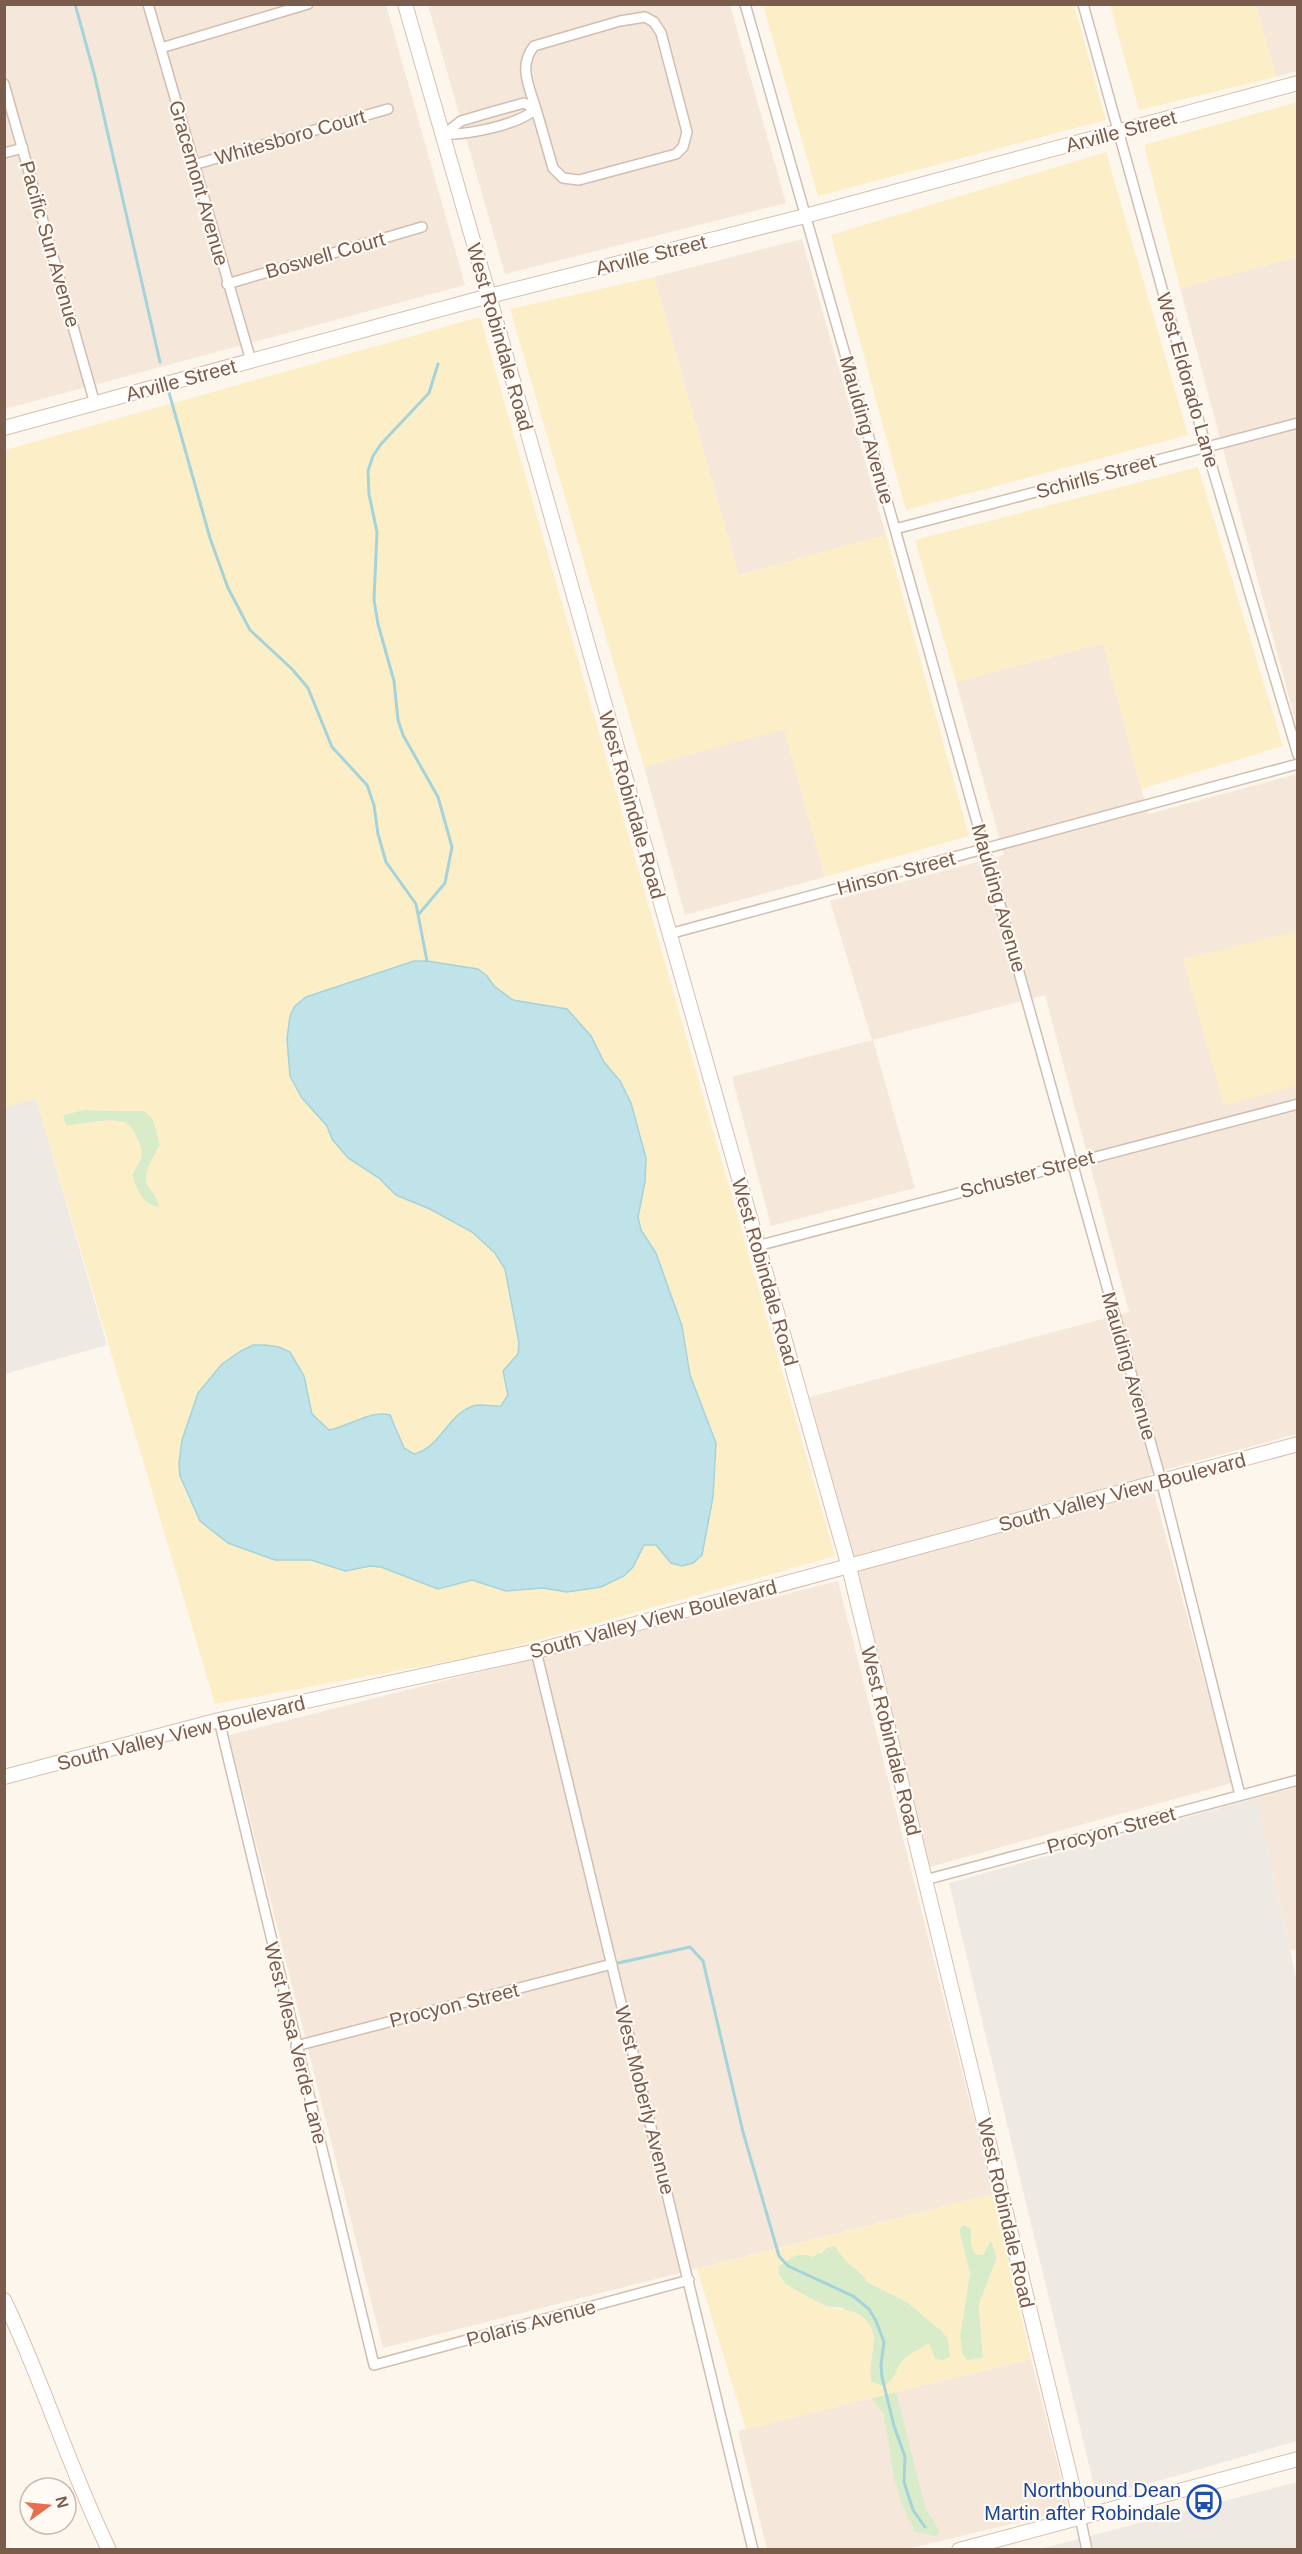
<svg xmlns="http://www.w3.org/2000/svg" width="1302" height="2554" font-family="Arial,sans-serif">
  <style>
    .residential { fill: #f5e8da }
    .industrial { fill: #efe9e4 }
    .green { fill: #d8ecc9 }
    .sand { fill: #fcefc7; fill-rule: evenodd }
    .water { fill: #bfe3e8; stroke: #a5d3da; stroke-width: 1.5 }
    .lines { fill: none; stroke-linecap: round; stroke-linejoin: round }
    .stream { stroke: #a5d3da; stroke-width: 3 }
    .street-casing { stroke: #d1beb0; stroke-width: 12 }
    .secondary-casing { stroke: #d6c0b0; stroke-width: 16 }
    .street { stroke: #fff; stroke-width: 9 }
    .secondary { stroke: #fff; stroke-width: 14 }
    .labels { text-anchor: middle; dominant-baseline: central; stroke-width: 4.5; stroke-linejoin: round; paint-order: stroke }
    .street-label { font-size: 20px; fill: #7a5c4d; stroke: #fffaf3 }
    .transit-label { font-size: 20px; fill: #164399; stroke: #fffaf3; text-anchor: end }
  </style>
  <rect width="100%" height="100%" fill="#fdf6ec"/>
  <!-- residential -->
  <path class="residential" d="M 5,5 L 386,5 L 465,285 L 5,409 Z
    M 428,5 L 730,5 L 786,203 L 505,274 Z
    M 1256,5 L 1297,5 L 1297,71 L 1276,77 Z
    M 802,239 L 886,535 L 739,575 L 654,277 Z
    M 1297,257 L 1297,727 L 1180,288 Z
    M 1103,643 L 1148,814 L 1297,774 L 1297,1434 L 1149,1474 L 1232,1783 L 930,1867 L 810,1397 L 1129,1312 L 1045,995 L 873,1040 L 915,1188 L 771,1226 L 732,1077 L 872,1040 L 830,901 L 1004,855 L 956,682 Z
    M 784,728 L 825,877 L 685,915 L 644,767 Z
    M 838,1581 L 993,2194 L 383,2348 L 229,1735 Z
    M 1297,1787 L 1298,1949 L 1290,1950 L 1256,1798 Z
    M 1031,2359 L 1069,2510 L 907,2549 L 767,2549 L 738,2431 Z"/>
  <!-- industrial -->
  <path class="industrial" d="M 36,1098 L 107,1345 L 5,1374 L 5,1107 Z
    M 1256,1798 L 1297,1982 L 1297,2441 L 1102,2497 L 1096,2494 L 949,1883 Z
    M 1297,2482 L 1297,2549 L 1040,2549 Z"/>
  <!-- green -->
  <path class="green" d="M 83,1110 L 145,1111 L 153,1119 L 160,1144 L 156,1153 L 159,1208 C 142,1204 137,1191 132,1176 C 142,1148 146,1157 132,1128 L 100,1121 L 66,1126 L 62,1115 Z
    M 963,2224 L 971,2228 L 971,2245 L 986,2246 L 991,2240 L 997,2257 L 979,2305 L 983,2358 L 967,2361 L 962,2353 L 960,2336 L 970,2273 L 959,2231 Z
    M 835,2246 L 845,2260 L 863,2275 L 867,2282 L 907,2302 L 943,2332 L 948,2339 L 951,2356 L 943,2361 L 935,2359 L 932,2351 L 923,2348 C 917,2351 910,2354 905,2358 C 895,2367 899,2377 884,2386 L 871,2382 L 869,2364 L 874,2336 L 843,2308 L 824,2306 L 785,2284 L 779,2275 L 778,2267 L 795,2255 L 821,2253 L 827,2247 Z
    M 896,2392 L 925,2507 L 940,2532 L 936,2536 L 915,2532 L 901,2502 L 894,2478 L 884,2415 L 872,2398 Z"/>
  <!-- sand -->
  <path class="sand" d="M 763,5 L 1074,5 L 1106,120 L 818,196 Z
    M 1110,5 L 1256,5 L 1276,77 L 1139,110 Z
    M 1297,102 L 1297,257 L 1180,288 L 1144,145 Z
    M 1106,152 L 1188,435 L 906,510 L 831,235 Z
    M 654,277 L 739,575 L 886,535 L 969,836 L 825,877 L 784,729 L 644,767 L 510,309 Z
    M 480,317 L 835,1556 L 489,1654 L 215,1704 L 36,1099 L 5,1107 L 5,450 ZM 414,961 L 427,961 L 478,969 L 487,976 L 494,986 L 513,1000 L 567,1009 L 591,1036 L 604,1062 L 626,1092 L 646,1158 L 645,1182 L 638,1217 L 641,1230 L 656,1253 L 682,1326 L 690,1375 L 713,1432 L 716,1460 L 705,1544 L 671,1563 L 656,1545 L 644,1545 L 568,1592 L 543,1588 L 506,1591 L 472,1580 L 438,1589 L 381,1567 L 370,1566 L 345,1571 L 311,1560 L 275,1560 L 228,1543 L 188,1499 L 180,1476 L 182,1440 L 198,1393 L 222,1364 L 253,1345 L 279,1347 L 304,1376 L 312,1414 L 329,1430 L 353,1423 L 378,1412 L 397,1426 C 398,1440 402,1447 414,1454 L 426,1451 L 440,1433 L 477,1404 L 489,1408 L 502,1406 L 508,1395 L 503,1371 L 518,1354 L 519,1343 L 505,1269 L 495,1253 L 472,1232 L 430,1209 L 396,1195 L 379,1178 L 348,1158 L 332,1139 L 327,1126 L 302,1098 L 290,1076 L 287,1039 L 306,997 ZM 83,1110 L 144,1111 L 153,1119 L 160,1144 C 155,1156 141,1172 148,1186 C 153,1194 158,1197 159,1208 C 142,1204 137,1190 132,1175 L 141,1159 L 142,1151 L 132,1128 L 125,1122 L 109,1120 L 66,1126 L 63,1115 Z
    M 1198,467 L 1283,746 L 1141,789 L 1103,643 L 956,682 L 915,540 Z
    M 1297,931 L 1297,1086 L 1224,1105 L 1183,959 Z
    M 993,2194 L 1031,2359 L 746,2429 L 697,2269 ZM 963,2225 L 971,2228 L 971,2245 L 975,2254 L 983,2255 L 991,2240 L 997,2257 L 979,2305 L 983,2358 L 967,2360 L 962,2353 L 960,2336 L 970,2273 L 959,2231 ZM 835,2246 L 845,2260 L 863,2275 L 867,2282 L 907,2302 L 943,2332 L 948,2339 L 950,2357 L 943,2360 L 935,2359 L 929,2343 C 922,2348 910,2353 904,2359 C 895,2369 898,2377 884,2386 L 871,2382 C 868,2364 878,2341 871,2327 C 860,2307 844,2312 826,2306 C 824,2305 787,2286 785,2284 C 780,2280 779,2273 778,2267 C 789,2257 798,2252 813,2257 L 827,2247 Z"/>
  <!-- water -->
  <path class="water" d="M 414,961 L 427,961 L 478,969 L 487,976 L 494,986 L 513,1000 L 567,1009 L 591,1036 L 604,1062 L 620,1081 L 631,1103 L 646,1158 L 645,1182 L 638,1217 L 641,1230 L 656,1253 L 682,1326 L 690,1375 L 716,1443 L 713,1497 L 702,1555 L 693,1563 L 682,1566 L 671,1563 L 656,1545 L 644,1545 L 633,1567 L 624,1576 L 601,1587 L 567,1592 L 543,1588 L 506,1591 L 472,1580 L 438,1589 L 381,1567 L 370,1566 L 345,1571 L 311,1560 L 275,1560 L 228,1543 L 200,1521 L 180,1476 L 179,1464 L 182,1440 L 198,1393 L 222,1364 L 241,1351 L 253,1345 L 265,1345 L 279,1347 L 290,1352 L 304,1376 L 312,1414 L 329,1430 C 350,1426 370,1410 390,1415 L 404,1448 L 414,1454 C 440,1448 447,1415 473,1406 C 481,1403 492,1407 501,1406 L 508,1395 L 503,1371 L 518,1354 L 519,1343 L 505,1269 L 495,1253 L 472,1232 L 430,1209 L 396,1195 L 379,1178 L 348,1158 L 332,1139 L 327,1126 L 302,1098 L 290,1076 L 287,1039 L 290,1016 L 295,1006 L 306,997 Z"/>
  <g class="lines">
    <!-- stream -->
    <path class="stream" d="M 75,4 L 94,73 L 160,362
      M 168,389 L 210,538 L 228,588 L 250,630 L 292,669 L 308,688 L 332,747 L 367,785 L 374,805 L 378,834 L 386,862 L 416,904 L 427,961
      M 419,914 L 445,883 L 452,847 L 438,797 L 403,735 L 398,720 L 394,681 L 378,624 L 374,600 L 377,532 L 369,494 L 368,471 L 373,456 L 381,444 L 429,393 L 438,364
      M 614,1964 L 690,1947 L 703,1961 L 743,2132 L 779,2256 L 788,2266 L 853,2296 L 869,2309 L 876,2321 L 884,2342 L 881,2365 L 882,2377 L 894,2426 L 905,2457 L 904,2482 L 913,2510 L 925,2527"/>
    <!-- street casing -->
    <g class="street-casing">
      <path id="street" d="M 148,4 L 251,361
        M 745,4 L 893,522 L 1161,1480 L 1240,1795
        M 1083,4 L 1206,447 L 1298,755
        M 161,48 L 308,4
        M 4,84 L 95,404
        M 443,135 L 461,121 L 488,113 L 524,103 L 536,109 L 553,168 L 563,178 L 579,180 L 676,154 L 683,147 L 687,132 L 661,33 L 654,22 L 645,17 L 620,21 L 534,46 C 518,66 529,86 536,109
        M 443,135 C 469,134 516,126 536,109
        M 4,153 L 23,148
        M 193,165 L 388,109
        M 227,284 L 422,227
        M 895,529 L 1298,423
        M 669,934 L 1298,764
        M 757,1246 L 1298,1104
        M 536,1651 L 753,2550
        M 219,1720 L 374,2365 L 689,2280
        M 925,1880 L 1298,1780
        M 296,2046 L 612,1964
        M 1080,2517 L 1087,2550"/>
    </g>
    <!-- secondary casing -->
    <g class="secondary-casing">
      <path id="secondary" d="M 405,4 L 489,296 L 849,1567 L 1080,2517
        M 4,428 L 489,296 L 805,216 L 1298,83
        M 4,1777 L 219,1720 L 536,1651 L 1298,1444
        M 4,2300 C 43,2381 69,2468 109,2550
        M 959,2550 L 1298,2459"/>
    </g>
    <!-- street -->
    <use href="#street" class="street"/>
    <!-- secondary -->
    <use href="#secondary" class="secondary"/>
  </g>
  <!-- icons -->
  <defs>
    <g id="bus-ring" transform="scale(1.725)"><circle r="9.5" fill="#fffaf3" stroke="#1a4fb4" stroke-width="1.5"/><path d="M-5-6H5V4H4V6H2V4H-2V6H-4V4H-5ZM-3.5-4V0h7V-4ZM-3.5 1.2v1.5H-2V1.2ZM2 1.2v1.5H3.5V1.2Z" fill="#1a4fb4"/></g>
  </defs>
  <g fill-rule="evenodd">
    <use href="#bus-ring" x="1204" y="2502"/>
  </g>
  <g class="labels">
    <!-- street labels -->
    <g class="street-label">
      <text transform="translate(1121 131) rotate(-15)">Arville Street</text>
      <text transform="translate(290 137) rotate(-16)">Whitesboro Court</text>
      <text transform="translate(199 183) rotate(74)">Gracemont Avenue</text>
      <text transform="translate(50 244) rotate(74)">Pacific Sun Avenue</text>
      <text transform="translate(325 255) rotate(-16)">Boswell Court</text>
      <text transform="translate(651 255) rotate(-14)">Arville Street</text>
      <text transform="translate(500 337) rotate(74)">West Robindale Road</text>
      <text transform="translate(181 380) rotate(-15)">Arville Street</text>
      <text transform="translate(1188 380) rotate(74)">West Eldorado Lane</text>
      <text transform="translate(867 430) rotate(74)">Maulding Avenue</text>
      <text transform="translate(1096 476) rotate(-15)">Schirlls Street</text>
      <text transform="translate(632 805) rotate(74)">West Robindale Road</text>
      <text transform="translate(896 873) rotate(-15)">Hinson Street</text>
      <text transform="translate(999 898) rotate(74)">Maulding Avenue</text>
      <text transform="translate(1027 1174) rotate(-15)">Schuster Street</text>
      <text transform="translate(765 1272) rotate(74)">West Robindale Road</text>
      <text transform="translate(1129 1366) rotate(74)">Maulding Avenue</text>
      <text transform="translate(1122 1492) rotate(-15)">South Valley View Boulevard</text>
      <text transform="translate(653 1619) rotate(-15)">South Valley View Boulevard</text>
      <text transform="translate(181 1733) rotate(-14)">South Valley View Boulevard</text>
      <text transform="translate(891 1741) rotate(76)">West Robindale Road</text>
      <text transform="translate(1111 1830) rotate(-15)">Procyon Street</text>
      <text transform="translate(454 2005) rotate(-14)">Procyon Street</text>
      <text transform="translate(296 2043) rotate(76)">West Mesa Verde Lane</text>
      <text transform="translate(645 2100) rotate(76)">West Moberly Avenue</text>
      <text transform="translate(1006 2213) rotate(77)">West Robindale Road</text>
      <text transform="translate(531 2323) rotate(-15)">Polaris Avenue</text>
    </g>
    <!-- transit labels -->
    <g class="transit-label">
      <text x="1181" y="2490">Northbound Dean<tspan x="1181" dy="23">Martin after Robindale</tspan></text>
    </g>
  </g>
  <!-- border -->
  <rect width="1302" height="2554" fill="none" stroke="#7a5c4d" stroke-width="12"/>
  <!-- north arrow -->
  <g transform="translate(48 2506) rotate(75)"><circle r="28" fill="#fffaf3" stroke="#cabbb1" stroke-width="1.5"/>
  <path d="M0-4.5L10 22L0 15L-10 22Z" fill="#e76f51"/>
  <text y="-9" font-size="16" font-weight="bold" text-anchor="middle" fill="#7a5c4d">N</text>
  </g>
</svg>
